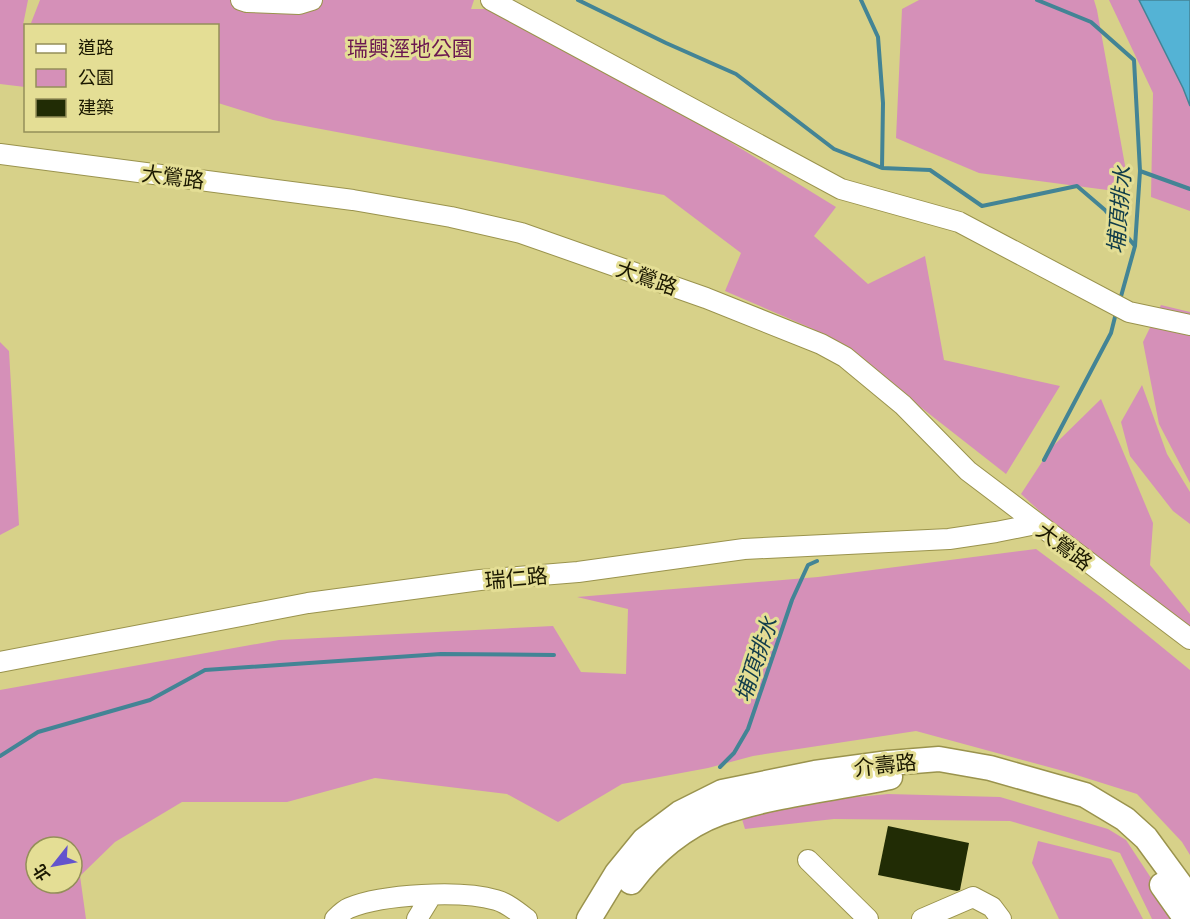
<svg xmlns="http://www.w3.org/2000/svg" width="1190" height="919" font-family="'Exo 2','Noto Sans TC',sans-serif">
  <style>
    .green { fill: #d590b8; fill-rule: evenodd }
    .water { fill: #54b3d5; stroke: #438495; stroke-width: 1.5 }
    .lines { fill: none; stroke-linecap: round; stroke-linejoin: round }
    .stream { stroke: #438495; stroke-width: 4 }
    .building { fill: #212c05 }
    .minor-casing { stroke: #9a934d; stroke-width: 22 }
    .major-casing { stroke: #9a934d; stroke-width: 27 }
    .minor { stroke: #fff; stroke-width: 20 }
    .major { stroke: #fff; stroke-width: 24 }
    .labels { text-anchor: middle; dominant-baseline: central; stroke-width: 6; stroke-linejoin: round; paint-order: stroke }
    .park-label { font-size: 21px; fill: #6b1850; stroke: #e4de95 }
    .street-label { font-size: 21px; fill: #1b1800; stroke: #e4de95 }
    .water-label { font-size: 22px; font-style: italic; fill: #113c4a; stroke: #e4de95 }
  </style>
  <rect width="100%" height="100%" fill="#d7d189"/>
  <!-- green -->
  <path class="green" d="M 0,0 L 28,0 L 23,25 L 34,24 L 31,23 L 40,0 L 474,0 L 471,9 L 488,9 L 662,100 L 836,207 L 814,236 L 868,284 L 925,256 L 944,360 L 1060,386 L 1006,474 L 923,409 L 813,329 L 725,291 L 741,253 L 664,195 L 480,159 L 273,120 L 218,103 L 218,26 L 26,26 L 25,87 L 0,84 Z
    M 919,0 L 1094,0 L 1097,10 L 1130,193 L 979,173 L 896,138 L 902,9 Z
    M 1109,0 L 1190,0 L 1190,211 L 1151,197 L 1153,93 Z
    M 1161,305 L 1190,312 L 1190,483 L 1159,424 L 1143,342 Z
    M 0,342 L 9,351 L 19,525 L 0,535 Z
    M 1142,385 L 1167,454 L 1190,492 L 1190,524 L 1173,511 L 1130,456 L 1121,422 Z
    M 1101,399 L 1153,523 L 1150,565 L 1190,614 L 1190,627 L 1070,539 L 1021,494 L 1051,448 Z
    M 1036,549 L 1102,598 L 1190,670 L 1190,855 L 1182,842 L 1137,794 L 1067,772 L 916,731 L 753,756 L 708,768 L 622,784 L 558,822 L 507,794 L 375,778 L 287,802 L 182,802 L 115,842 L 80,876 L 86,919 L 0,919 L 0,690 L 279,640 L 553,626 L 581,672 L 626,674 L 628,609 L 577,597 L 818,577 ZM 36,847 L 72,847 L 72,883 L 36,883 Z
    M 888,794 L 1000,797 L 1108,829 L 1126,840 L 1178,919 L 1152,919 L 1120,853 L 1010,821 L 834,819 L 745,829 L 741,816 L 798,803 Z
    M 1038,841 L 1111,859 L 1143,919 L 1059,919 L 1032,863 Z"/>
  <!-- water -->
  <path class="water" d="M 1139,0 L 1190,0 L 1190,106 L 1183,88 Z"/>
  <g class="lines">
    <!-- stream -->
    <path class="stream" d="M 578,0 L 666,43 L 736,74 L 834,149 L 882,168 L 930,170 L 982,206 L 1077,186 L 1105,210 L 1135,246
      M 861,0 L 878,37 L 883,103 L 882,168
      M 1037,0 L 1091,22 L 1134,60 L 1140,171 L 1135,246 L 1120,300
      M 1140,171 L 1190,189
      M 1044,460 L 1111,333 L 1116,313
      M 0,756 L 38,732 L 150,700 L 205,670 L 441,654 L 554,655
      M 720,767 L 734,753 L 748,729 L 792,600 L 808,565 L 817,561"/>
  </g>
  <!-- building -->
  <path class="building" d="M 888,826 L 969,843 L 960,890 L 957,891 L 878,875 Z"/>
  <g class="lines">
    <!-- minor casing -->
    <g class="minor-casing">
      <path id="minor" d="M 241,0 L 247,2 L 299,4 L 312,0
        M 491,0 L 841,189 L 959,222 L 1129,312 L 1190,325
        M 0,154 L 353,200 L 451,217 L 521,233 L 706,298 L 821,344 L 845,357 L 903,405 L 968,471 L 1190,639
        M 0,662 L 308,603 L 480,580 L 578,572 L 744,549 L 949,539 L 996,532 L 1036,524
        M 808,860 L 868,919
        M 335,919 C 339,915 344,910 349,908 C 383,894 461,890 496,900 C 507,903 518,912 527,919
        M 417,919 L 431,896
        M 922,919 L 973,897 L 992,907 L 1001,919"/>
    </g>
    <!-- major casing -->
    <g class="major-casing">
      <path id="major" d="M 631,882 C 653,853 684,826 720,813 C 775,794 834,789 890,777
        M 1162,885 L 1186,919
        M 589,919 L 617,873 L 644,840 L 680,813 L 722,792 L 815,773 L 889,763 L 939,759 L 990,768 L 1085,795 L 1125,819 L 1146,838 L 1190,898"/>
    </g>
    <!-- minor -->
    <use href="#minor" class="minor"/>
    <!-- major -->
    <use href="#major" class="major"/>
  </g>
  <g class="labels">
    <!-- park labels -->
    <g class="park-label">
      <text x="410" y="47">瑞興溼地公園</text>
    </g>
    <!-- street labels -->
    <g class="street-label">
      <text transform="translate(173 176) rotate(7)">大鶯路</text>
      <text transform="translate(647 277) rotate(19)">大鶯路</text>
      <text transform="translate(1065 546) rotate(37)">大鶯路</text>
      <text transform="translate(516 577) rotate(-5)">瑞仁路</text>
      <text transform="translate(885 764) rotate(-6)">介壽路</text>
    </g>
    <!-- water labels -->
    <g class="water-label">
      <text transform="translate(1118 210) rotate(-85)">埔頂排水</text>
      <text transform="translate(755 659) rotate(-71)">埔頂排水</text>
    </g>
  </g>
  <!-- legend -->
  <rect x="24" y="24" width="195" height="108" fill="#e4de95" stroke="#948f59" stroke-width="1.5"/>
  <rect x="36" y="44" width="30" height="9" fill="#ffffff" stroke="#948f59" stroke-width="1.5"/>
  <text x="78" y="54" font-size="18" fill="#1b1800">道路</text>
  <rect x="36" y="69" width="30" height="18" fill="#d590b8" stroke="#948f59" stroke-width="1.5"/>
  <text x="78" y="84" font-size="18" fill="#1b1800">公園</text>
  <rect x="36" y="99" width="30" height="18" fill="#212c05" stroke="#948f59" stroke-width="1.5"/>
  <text x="78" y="114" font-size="18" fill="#1b1800">建築</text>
  <!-- north arrow -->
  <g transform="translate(54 865) rotate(239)"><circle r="28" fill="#e4de95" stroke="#948f59" stroke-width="1.5"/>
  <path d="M0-4.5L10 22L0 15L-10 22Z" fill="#6354cd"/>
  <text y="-9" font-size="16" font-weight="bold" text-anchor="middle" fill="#1b1800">北</text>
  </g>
</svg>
